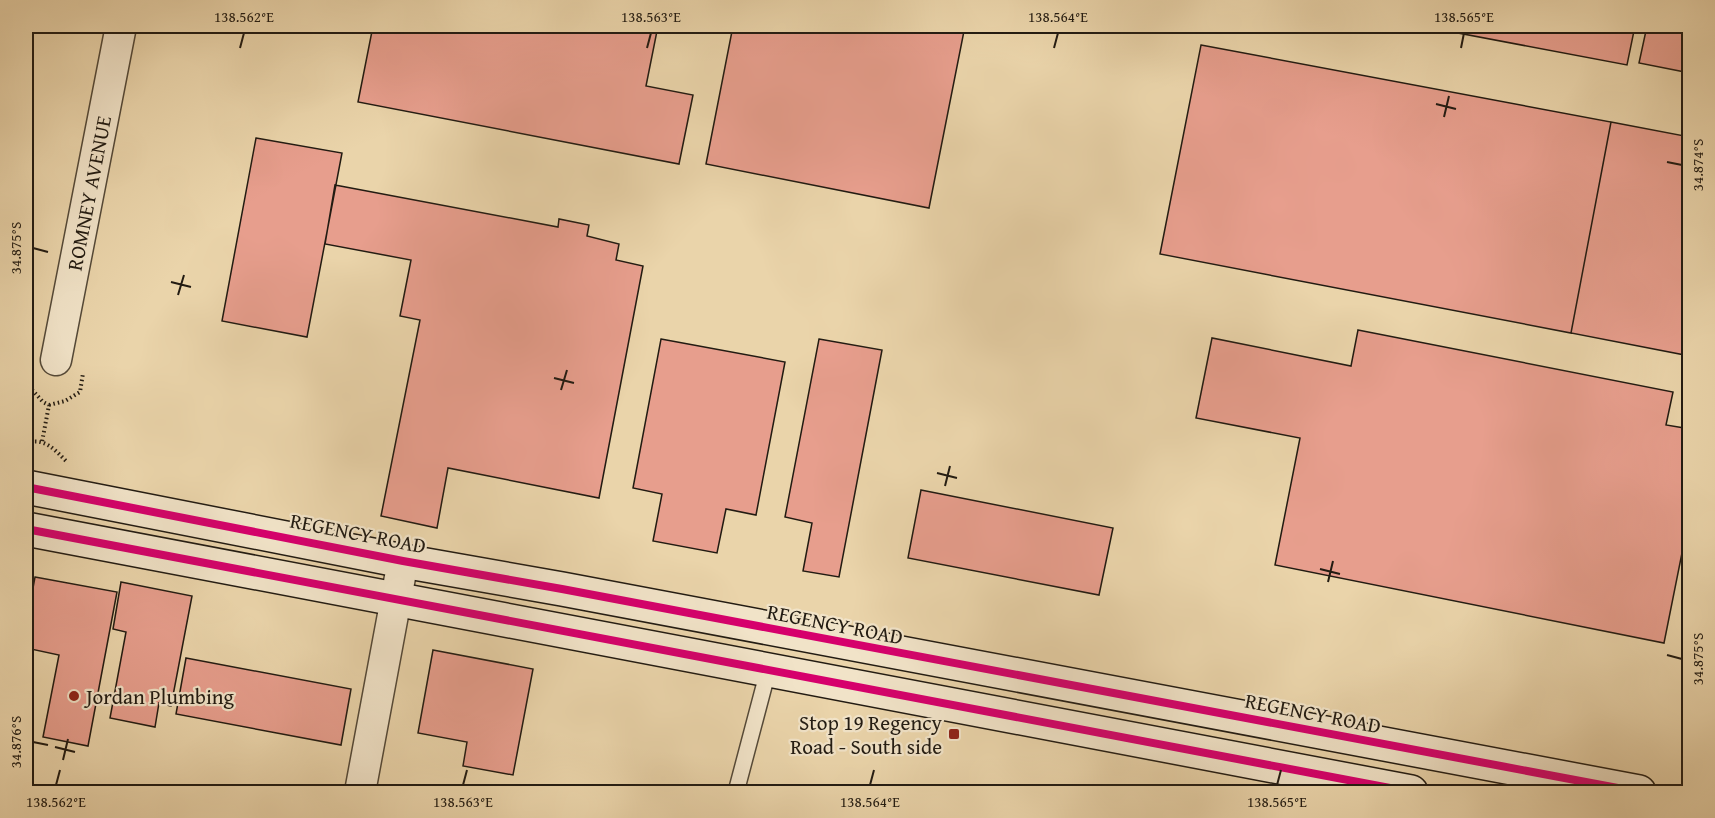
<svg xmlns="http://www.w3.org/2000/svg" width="1715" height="818" font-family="'Gentium Book Plus',serif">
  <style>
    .building { fill: #e79e8d; stroke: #221b12; stroke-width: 1.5 }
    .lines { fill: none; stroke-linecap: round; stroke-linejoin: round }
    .lane-casing { stroke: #544938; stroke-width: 18 }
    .street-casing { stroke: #544938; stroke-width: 33 }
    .secondary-casing { stroke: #221b12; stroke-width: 36 }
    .path { stroke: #221b12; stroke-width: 4; stroke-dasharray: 1.5 3; stroke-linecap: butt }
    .lane { stroke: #f1e3c8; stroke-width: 15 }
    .street { stroke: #f1e3c8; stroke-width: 30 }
    .secondary { stroke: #f1e3c8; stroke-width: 33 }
    .cycleway-casing { stroke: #f1e3c8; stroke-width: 11 }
    .cycleway { stroke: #d6006c; stroke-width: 8 }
    .ticks { fill: none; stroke: #221b12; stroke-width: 2 }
    .poi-dot { fill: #8f2418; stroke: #f1e3c8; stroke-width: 2 }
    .labels { text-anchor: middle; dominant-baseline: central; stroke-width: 4.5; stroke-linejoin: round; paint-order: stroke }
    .street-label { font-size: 21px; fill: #221b12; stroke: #f1e3c8 }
    .poi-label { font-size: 21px; fill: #221b12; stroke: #f1e3c8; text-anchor: start }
    .neatline { fill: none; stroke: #221b12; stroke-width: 2 }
    .ticks-label { font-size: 15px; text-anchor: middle; fill: #221b12 }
  </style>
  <rect width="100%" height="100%" fill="#ead4aa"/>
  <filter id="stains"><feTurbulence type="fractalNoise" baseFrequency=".00333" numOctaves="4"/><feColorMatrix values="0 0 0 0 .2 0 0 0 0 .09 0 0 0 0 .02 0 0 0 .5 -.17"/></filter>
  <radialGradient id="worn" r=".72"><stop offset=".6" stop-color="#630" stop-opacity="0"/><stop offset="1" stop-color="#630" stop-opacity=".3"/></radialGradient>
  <!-- building -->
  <path class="building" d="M 373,26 L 658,26 L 646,86 L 693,95 L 679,164 L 358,102 Z
    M 733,26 L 965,26 L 929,208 L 706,164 Z
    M 1421,26 L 1635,26 L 1627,65 Z
    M 1647,26 L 1690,26 L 1690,73 L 1639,63 Z
    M 1201,45 L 1611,122 L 1571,333 L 1160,254 Z
    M 1611,122 L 1690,137 L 1690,356 L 1571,333 Z
    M 256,138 L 342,153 L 307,337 L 222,321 Z
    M 335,185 L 558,227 L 559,219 L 589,225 L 587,236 L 619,244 L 616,260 L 643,266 L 599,498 L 448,468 L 437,528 L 381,516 L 420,320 L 400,316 L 411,260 L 325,244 Z
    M 1358,330 L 1673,392 L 1666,425 L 1690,429 L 1690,513 L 1664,643 L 1275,565 L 1300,438 L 1196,418 L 1212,338 L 1351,366 Z
    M 661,339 L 785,362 L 756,515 L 726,509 L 717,553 L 653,541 L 662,494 L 633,488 Z
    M 819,339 L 882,350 L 839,577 L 803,571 L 812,523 L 785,517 Z
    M 921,490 L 1113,528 L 1099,595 L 908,558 Z
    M 35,577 L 117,592 L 88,746 L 43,737 L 59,655 L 26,648 L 26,626 Z
    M 121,582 L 192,596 L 171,706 L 159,703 L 155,727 L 110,718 L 126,632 L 113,629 Z
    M 433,650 L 533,669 L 513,775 L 463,766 L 467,742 L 418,733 Z
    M 186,658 L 351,689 L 341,745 L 176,714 Z"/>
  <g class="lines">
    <!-- lane casing -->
    <g class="lane-casing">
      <path id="lane" d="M 736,792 L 768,671"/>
    </g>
    <!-- street casing -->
    <g class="street-casing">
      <path id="street" d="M 56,360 L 121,26
        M 360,792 L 403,561"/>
    </g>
    <!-- secondary casing -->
    <g class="secondary-casing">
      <path id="secondary" d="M 26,487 L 403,561 L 562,589 L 1639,792
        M 26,529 L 1411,792"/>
    </g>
    <!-- path -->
    <path class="path" d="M 26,383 L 43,402 L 49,405 L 42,442
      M 49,405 L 65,401 L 80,392 L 83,373
      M 26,443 C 45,437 55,450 67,462"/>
    <!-- lane -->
    <use href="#lane" class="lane"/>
    <!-- street -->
    <use href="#street" class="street"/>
    <!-- secondary -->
    <use href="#secondary" class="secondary"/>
    <!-- cycleway casing -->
    <g class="cycleway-casing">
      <path id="cycleway" d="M 26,487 L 403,561 L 562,589 L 1639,792
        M 26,529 L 1411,792"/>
    </g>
    <!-- cycleway -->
    <use href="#cycleway" class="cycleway"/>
  </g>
  <!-- ticks -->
  <path class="ticks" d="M 240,48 L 244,33M 647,48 L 651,33M 1054,48 L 1058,33M 1461,48 L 1464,33M 1436,104 L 1456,109M 1444,117 L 1449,96M 1667,162 L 1682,165M 33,248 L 48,252M 171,282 L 191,287M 178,295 L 184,275M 554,378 L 574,383M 561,390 L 567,370M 937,473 L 957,478M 945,486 L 950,466M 1320,569 L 1340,574M 1328,582 L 1333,561M 1667,655 L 1682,659M 33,742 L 48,745M 55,747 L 75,752M 63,760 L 68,739M 56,785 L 60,770M 463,785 L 467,770M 870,785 L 874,770M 1277,785 L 1281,770"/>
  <!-- markers -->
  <g class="poi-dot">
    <circle cx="74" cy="696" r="6"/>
    <rect x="948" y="728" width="12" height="12" rx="3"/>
  </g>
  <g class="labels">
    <!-- street labels -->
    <g class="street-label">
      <text transform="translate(89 193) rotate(-79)">ROMNEY AVENUE</text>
      <text transform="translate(358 533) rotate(11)">REGENCY ROAD</text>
      <text transform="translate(835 624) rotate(11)">REGENCY ROAD</text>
      <text transform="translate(1313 713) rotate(11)">REGENCY ROAD</text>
    </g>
    <!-- poi labels -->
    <g class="poi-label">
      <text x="86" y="696">Jordan Plumbing</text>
      <text x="942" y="722" text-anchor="end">Stop 19 Regency<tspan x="942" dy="24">Road - South side</tspan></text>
    </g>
  </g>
  <!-- margin -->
  <rect width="1715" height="818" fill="none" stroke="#ead4aa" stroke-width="66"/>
  <rect x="33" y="33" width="1649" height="752" class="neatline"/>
  <g class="ticks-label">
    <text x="244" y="22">138.562°E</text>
    <text x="651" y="22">138.563°E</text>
    <text x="1058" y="22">138.564°E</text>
    <text x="1464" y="22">138.565°E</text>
    <text transform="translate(1698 165) rotate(-90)" y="5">34.874°S</text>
    <text transform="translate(16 248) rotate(-90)" y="5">34.875°S</text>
    <text transform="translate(1698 659) rotate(-90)" y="5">34.875°S</text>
    <text transform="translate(16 742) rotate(-90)" y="5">34.876°S</text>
    <text x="56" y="807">138.562°E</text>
    <text x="463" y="807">138.563°E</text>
    <text x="870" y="807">138.564°E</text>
    <text x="1277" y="807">138.565°E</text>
  </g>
  <rect width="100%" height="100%" filter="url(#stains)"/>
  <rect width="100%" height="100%" fill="url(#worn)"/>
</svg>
